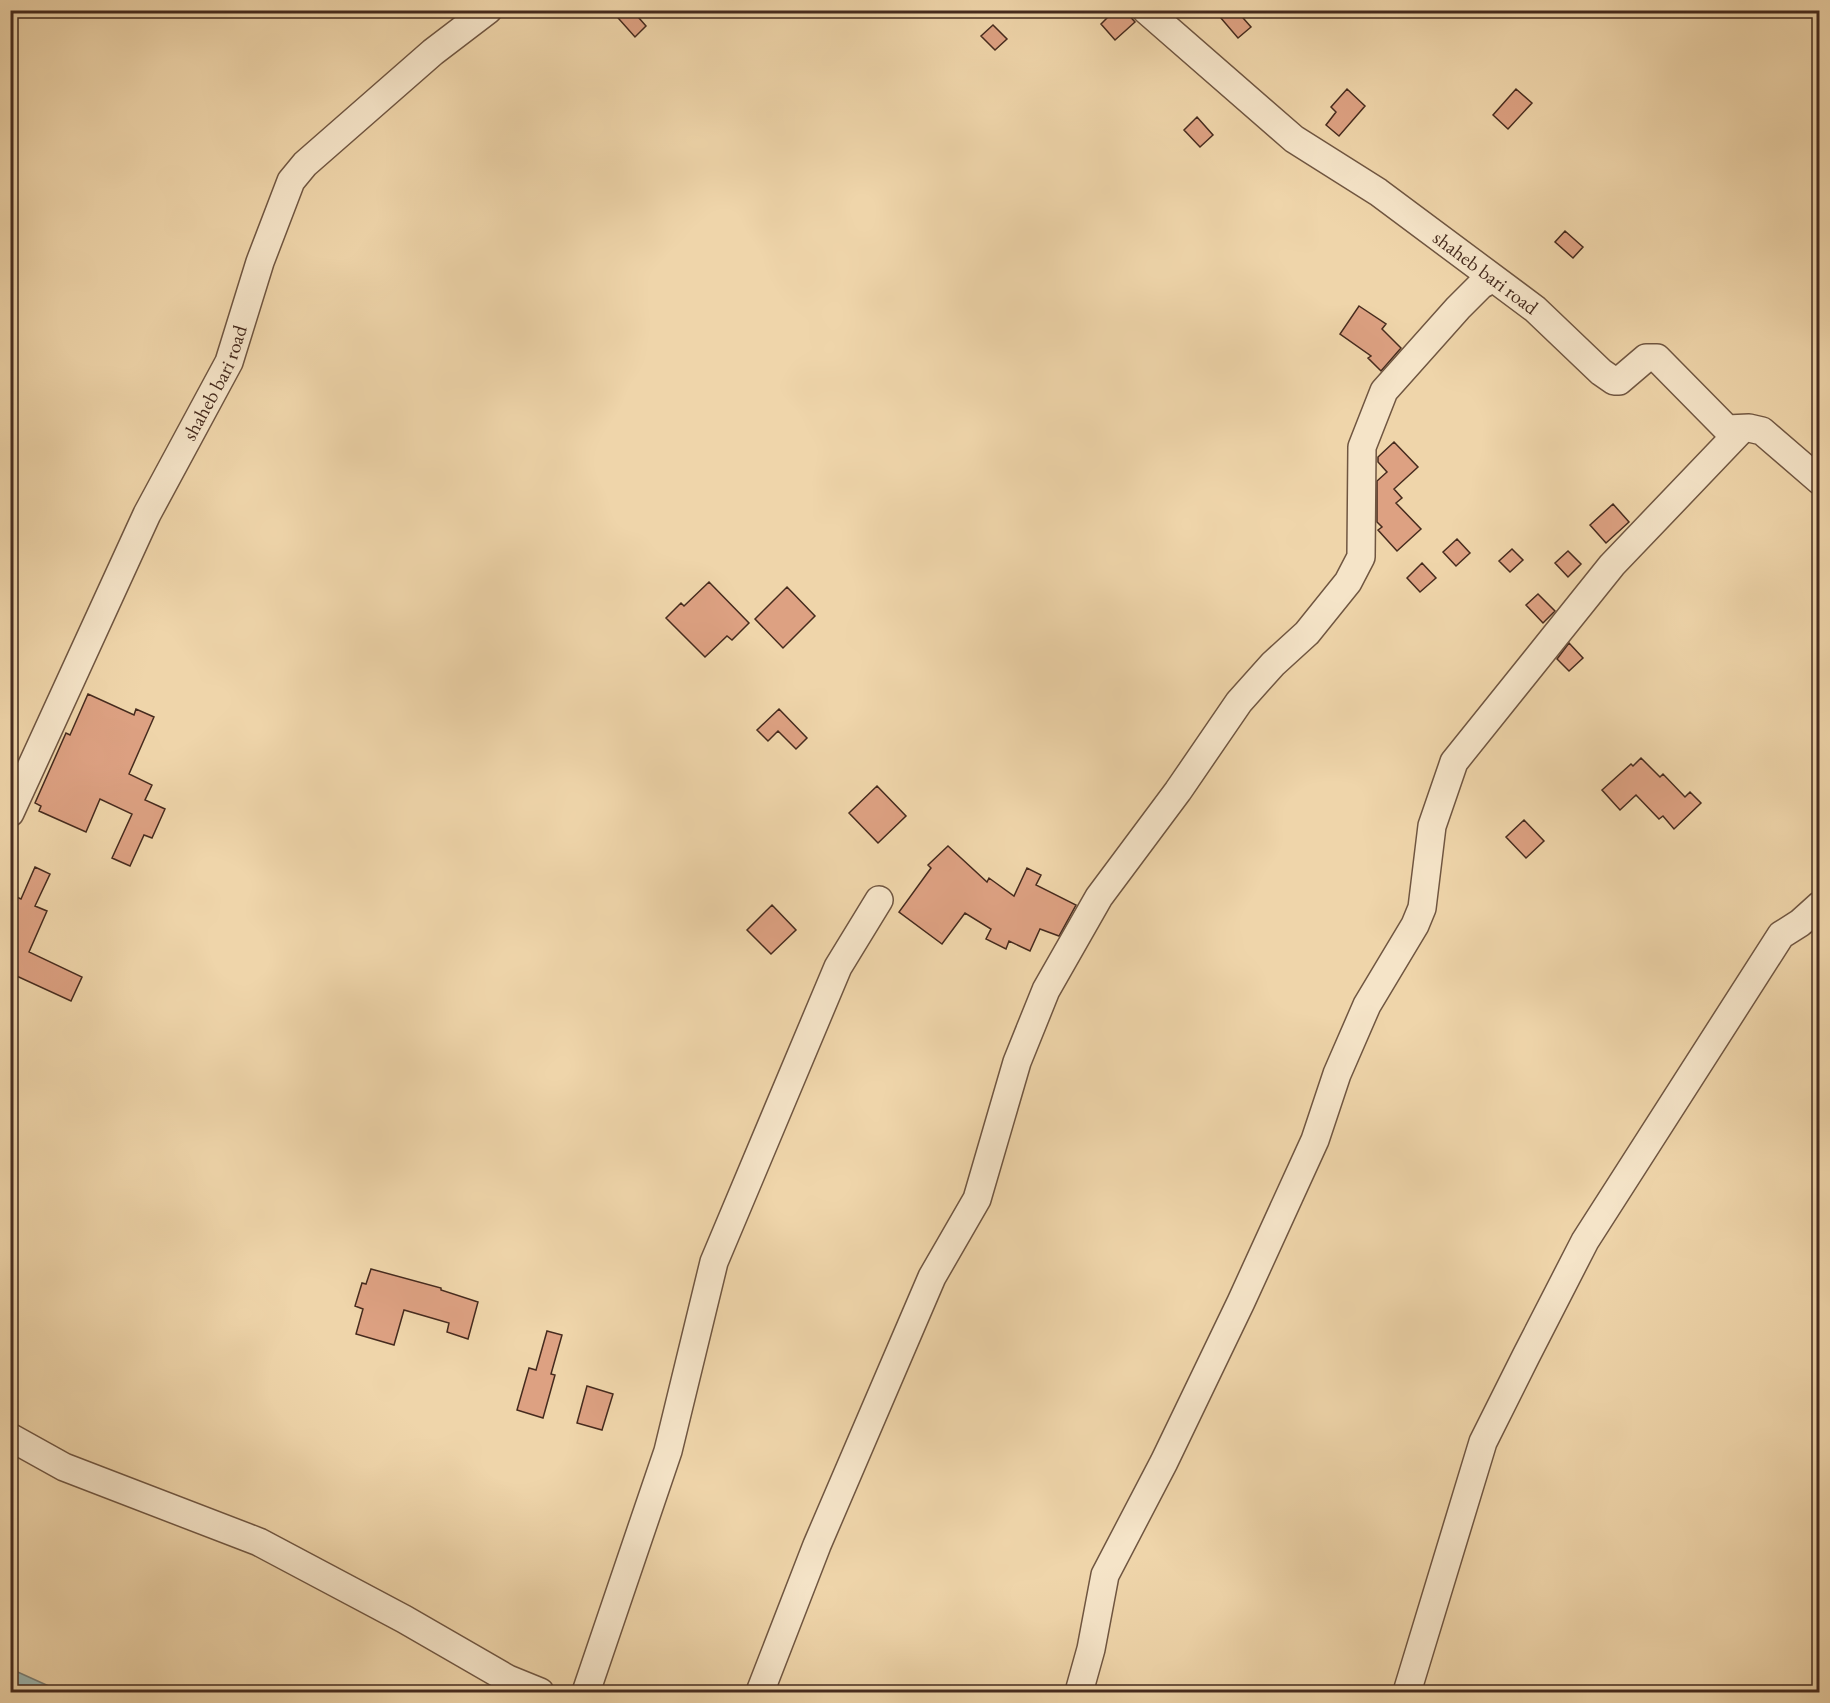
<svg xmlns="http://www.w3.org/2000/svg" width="1830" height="1703" font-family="'EB Garamond',serif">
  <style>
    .water { fill: #9cb7b1; stroke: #7a7f76; stroke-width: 1.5 }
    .building { fill: #dda182; stroke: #462b1e; stroke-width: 1.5 }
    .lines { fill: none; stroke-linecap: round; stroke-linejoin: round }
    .minor-casing { stroke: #705641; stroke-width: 30 }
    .minor { stroke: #f5e4c8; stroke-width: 27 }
    .labels { text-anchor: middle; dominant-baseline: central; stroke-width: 5; stroke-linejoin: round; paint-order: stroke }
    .street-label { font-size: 20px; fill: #462b1e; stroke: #f5e4c8 }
  </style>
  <rect width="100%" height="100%" fill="#efd5aa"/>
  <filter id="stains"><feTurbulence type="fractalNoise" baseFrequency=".00333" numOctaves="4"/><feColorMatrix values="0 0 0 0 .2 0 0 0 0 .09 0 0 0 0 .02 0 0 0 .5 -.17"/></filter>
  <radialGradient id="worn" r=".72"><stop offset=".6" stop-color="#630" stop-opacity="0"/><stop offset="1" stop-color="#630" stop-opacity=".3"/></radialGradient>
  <!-- water -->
  <path class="water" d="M 11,1669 L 62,1692 L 11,1692 Z"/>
  <!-- building -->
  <path class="building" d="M 611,10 L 632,10 L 646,26 L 635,37 Z
    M 1115,10 L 1124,10 L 1135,22 L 1115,40 L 1101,24 Z
    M 1214,10 L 1236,10 L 1251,27 L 1238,38 Z
    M 993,25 L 1007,39 L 995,50 L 981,36 Z
    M 1347,89 L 1365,106 L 1339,136 L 1326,125 L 1336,112 L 1331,107 Z
    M 1516,89 L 1532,103 L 1508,129 L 1493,115 Z
    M 1197,117 L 1213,135 L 1200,147 L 1184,130 Z
    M 1565,231 L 1583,247 L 1573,258 L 1555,242 Z
    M 1359,306 L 1386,324 L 1382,329 L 1401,348 L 1381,371 L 1368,358 L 1371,356 L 1340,334 Z
    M 1394,442 L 1418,467 L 1394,489 L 1402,498 L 1396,503 L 1421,529 L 1397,551 L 1378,530 L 1382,527 L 1377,522 L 1377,481 L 1387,472 L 1378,462 L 1378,457 Z
    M 1613,504 L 1629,522 L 1606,543 L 1590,525 Z
    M 1457,539 L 1470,553 L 1456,566 L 1443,552 Z
    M 1512,549 L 1523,560 L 1510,572 L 1499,561 Z
    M 1568,551 L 1581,564 L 1568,577 L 1555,563 Z
    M 1422,563 L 1436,578 L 1420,592 L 1407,578 Z
    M 709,582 L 749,623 L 732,640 L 727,636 L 705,657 L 666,618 L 681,603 L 684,606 Z
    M 787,587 L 815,616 L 783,648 L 755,619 Z
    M 1538,594 L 1555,611 L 1543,623 L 1526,605 Z
    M 1569,643 L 1583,658 L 1569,671 L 1557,659 Z
    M 88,694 L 134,715 L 136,709 L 154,717 L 129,774 L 152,785 L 145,800 L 165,809 L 152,838 L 144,835 L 130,866 L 112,858 L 132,814 L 100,799 L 86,832 L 39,811 L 41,806 L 35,803 L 66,733 L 70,735 Z
    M 779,709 L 807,738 L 796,749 L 778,731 L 768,741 L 757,730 Z
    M 1641,758 L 1660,777 L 1663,774 L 1685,797 L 1690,792 L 1701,803 L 1674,829 L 1663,816 L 1659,819 L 1636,795 L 1620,810 L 1602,790 L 1631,764 L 1633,766 Z
    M 877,786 L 906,816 L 878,843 L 849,813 Z
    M 1524,820 L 1544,841 L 1526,858 L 1506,837 Z
    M 948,846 L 987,882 L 989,878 L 1014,896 L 1027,868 L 1041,875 L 1036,885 L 1076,905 L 1059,936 L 1040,929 L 1030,951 L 1009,941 L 1006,949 L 986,939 L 991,929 L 965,913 L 942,944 L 899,912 L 931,868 L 928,865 Z
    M 35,867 L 50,874 L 35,906 L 47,911 L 29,952 L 82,977 L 71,1001 L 10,973 L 10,894 L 21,899 Z
    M 772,905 L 796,930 L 771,954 L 747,930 Z
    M 371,1269 L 441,1288 L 441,1290 L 478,1302 L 468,1339 L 447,1332 L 449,1323 L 404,1310 L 394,1345 L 356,1334 L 363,1309 L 355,1306 L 362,1283 L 366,1284 Z
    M 547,1331 L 562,1335 L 551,1374 L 555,1375 L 543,1418 L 517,1410 L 529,1368 L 536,1370 Z
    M 587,1386 L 613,1394 L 602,1430 L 577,1423 Z"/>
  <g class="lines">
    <!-- minor casing -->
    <g class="minor-casing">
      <g id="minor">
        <path id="s1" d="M 1146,10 L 1294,139 L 1378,192 L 1535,309 L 1601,372 L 1614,381 L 1619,381 L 1646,358 L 1657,358 L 1727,429 L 1749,428 L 1762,431 L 1820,481"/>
        <path id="s2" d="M 10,813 L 147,514 L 229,362 L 260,262 L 291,181 L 305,164 L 433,52 L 488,10"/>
        <path d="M 10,1437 L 64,1467 L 259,1542 L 404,1619 L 508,1679 L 540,1692"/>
        <path d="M 586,1692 L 668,1451 L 714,1262 L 838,967 L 879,900"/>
        <path d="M 760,1692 L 817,1545 L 932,1277 L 977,1199 L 1017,1062 L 1046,990 L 1099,897 L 1178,791 L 1239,702 L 1273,664 L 1307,633 L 1348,582 L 1361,557 L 1362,447 L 1384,391 L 1458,308 L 1481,285 L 1492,279"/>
        <path d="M 1079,1692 L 1091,1649 L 1105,1575 L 1164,1462 L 1241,1302 L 1315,1140 L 1337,1074 L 1367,1005 L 1415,925 L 1422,908 L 1432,826 L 1454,762 L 1612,565 L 1742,429"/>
        <path d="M 1407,1692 L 1483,1442 L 1526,1356 L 1585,1241 L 1781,935 L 1800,923 L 1820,905"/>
      </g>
    </g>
    <!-- minor -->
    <use href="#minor" class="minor"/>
  </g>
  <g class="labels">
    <!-- street labels -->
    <g class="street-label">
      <text stroke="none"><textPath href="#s1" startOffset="430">shaheb bari road</textPath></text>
      <text stroke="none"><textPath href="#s2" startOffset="477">shaheb bari road</textPath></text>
    </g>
  </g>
  <!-- margin -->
  <rect width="1830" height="1703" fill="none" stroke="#efd5aa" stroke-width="36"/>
  <rect x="12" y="12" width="1806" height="1679" fill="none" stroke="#462b1e" stroke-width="3"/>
  <rect x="18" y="18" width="1794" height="1667" fill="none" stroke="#462b1e" stroke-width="1.5"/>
  <rect width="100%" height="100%" filter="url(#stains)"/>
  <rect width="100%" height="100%" fill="url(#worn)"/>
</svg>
